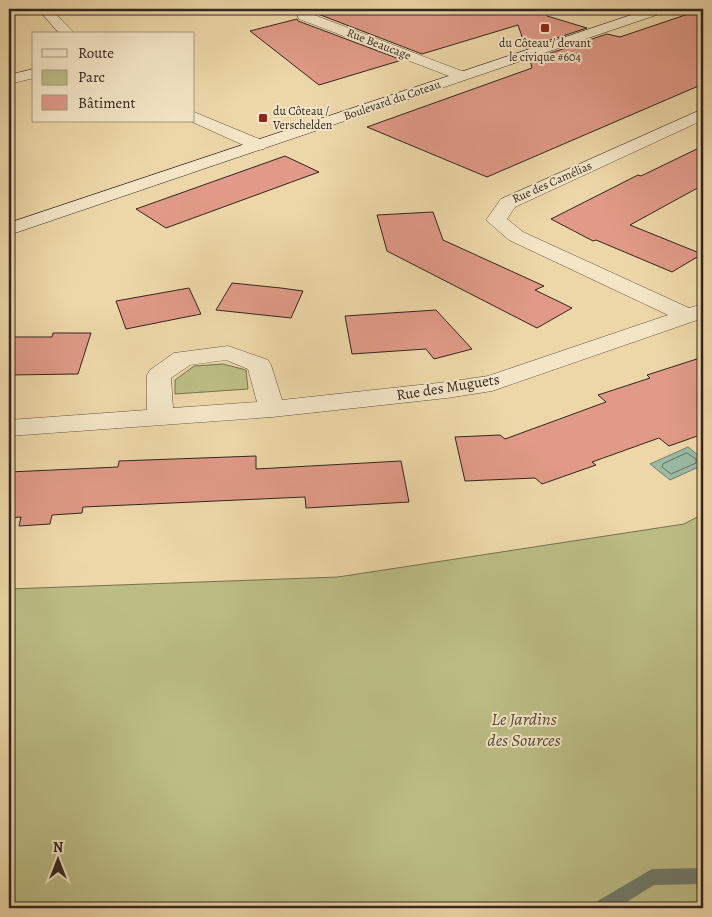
<svg xmlns="http://www.w3.org/2000/svg" width="712" height="917" font-family="Alegreya,serif">
  <style>
    .green { fill: #bcbd85; stroke: #777152 }
    .water { fill: #9abaa4; stroke: #707e6f }
    .lines { fill: none; stroke-linecap: round; stroke-linejoin: round }
    .shore { stroke: #667062; stroke-width: 1 }
    .stream { fill: #707e6f; fill-rule: evenodd }
    .building { fill: #e09a87; stroke: #322520 }
    .street-casing { stroke: #615242; stroke-width: 1 }
    .secondary-casing { stroke: #322520; stroke-width: 1 }
    .street { fill: #f3e5c6; fill-rule: evenodd }
    .secondary { fill: #f3e5c6; fill-rule: evenodd }
    .poi-dot { fill: #8f2418; stroke: #f3e5c6; stroke-width: 2 }
    .labels { text-anchor: middle; dominant-baseline: central; stroke-width: 4; stroke-linejoin: round; paint-order: stroke }
    .far-poi-label { font-size: 12px; fill: #322520; stroke: #f3e5c6 }
    .far-street-label { font-size: 12px; fill: #322520; stroke: #f3e5c6 }
    .street-label { font-size: 15px; fill: #322520; stroke: #f3e5c6 }
    .near-park-label { font-size: 18px; font-style: italic; fill: #544b39; stroke: #f3e5c6 }
  </style>
  <rect width="100%" height="100%" fill="#edd7a8"/>
  <filter id="stains"><feTurbulence type="fractalNoise" baseFrequency=".004" numOctaves="4"/><feColorMatrix values="0 0 0 0 .2 0 0 0 0 .09 0 0 0 0 .02 0 0 0 .5 -.17"/></filter>
  <radialGradient id="worn" r=".72"><stop offset=".6" stop-color="#630" stop-opacity="0"/><stop offset="1" stop-color="#630" stop-opacity=".3"/></radialGradient>
  <!-- green -->
  <path class="green" d="M 223,364 L 246,370 L 248,389 L 175,394 L 175,380 L 194,366 Z
    M 703,514 L 703,908 L 9,908 L 9,589 L 338,577 L 684,524 Z"/>
  <!-- water -->
  <path class="water" d="M 688,447 L 703,459 L 703,465 L 670,480 L 650,464 Z"/>
  <g class="lines">
    <!-- shore -->
    <path class="shore" d="M 687,453 L 696,459 L 696,463 L 671,474 L 662,467 L 663,464 Z"/>
    <!-- stream -->
    <path class="stream" d="M 703,868 L 703,884 L 654,885 L 617,908 L 593,908 L 596,902 L 652,869 Z"/>
  </g>
  <!-- building -->
  <path class="building" d="M 340,9 L 546,9 L 547,16 L 587,28 L 526,48 L 518,25 L 422,54 L 318,14 Z
    M 703,9 L 703,84 L 487,177 L 367,127 L 532,68 L 530,60 L 607,34 L 620,37 Z
    M 297,19 L 298,21 L 402,60 L 319,85 L 250,31 Z
    M 703,146 L 703,185 L 630,225 L 702,254 L 672,272 L 596,240 L 593,241 L 551,219 L 638,175 L 641,176 Z
    M 285,156 L 319,172 L 166,228 L 136,209 Z
    M 433,212 L 443,240 L 544,286 L 535,290 L 572,308 L 537,328 L 387,251 L 377,215 Z
    M 232,283 L 281,288 L 303,291 L 291,318 L 216,310 Z
    M 189,288 L 201,314 L 126,329 L 116,301 Z
    M 436,310 L 472,349 L 434,359 L 426,349 L 352,354 L 345,316 Z
    M 53,333 L 91,333 L 78,374 L 9,375 L 9,337 L 52,337 Z
    M 703,357 L 703,434 L 669,446 L 659,438 L 592,462 L 596,465 L 542,484 L 535,478 L 465,481 L 455,437 L 500,435 L 505,439 L 606,402 L 598,395 L 650,378 L 647,375 Z
    M 256,456 L 256,469 L 401,461 L 409,502 L 306,508 L 305,497 L 83,507 L 82,513 L 52,515 L 50,524 L 19,526 L 21,517 L 9,518 L 9,472 L 118,467 L 119,461 Z"/>
  <g class="lines">
    <!-- street casing -->
    <g class="street-casing">
      <path id="street" d="M 38,9 L 51,9 L 75,34 L 60,34 Z
        M 295,9 L 308,9 L 309,13 L 467,73 L 469,76 L 467,79 L 457,79 L 299,19 Z
        M 34,69 L 34,78 L 9,84 L 9,75 Z
        M 703,109 L 703,120 L 515,207 L 507,219 L 523,232 L 689,308 L 703,304 L 703,318 L 492,391 L 447,398 L 272,417 L 9,436 L 9,420 L 147,410 L 147,375 L 150,370 L 174,353 L 228,346 L 268,360 L 271,365 L 282,400 L 447,382 L 488,376 L 668,315 L 509,240 L 486,220 L 501,199 ZM 226,360 L 248,369 L 257,402 L 173,408 L 171,378 L 190,365 Z
        M 194,112 L 264,141 L 267,145 L 264,149 L 258,150 L 252,149 L 190,121 L 194,121 Z"/>
    </g>
    <!-- secondary casing -->
    <g class="secondary-casing">
      <path id="secondary" d="M 649,9 L 667,9 L 665,12 L 9,235 L 9,223 Z"/>
    </g>
    <!-- street -->
    <use href="#street" class="street"/>
    <!-- secondary -->
    <use href="#secondary" class="secondary"/>
  </g>
  <!-- markers -->
  <g class="poi-dot">
    <rect x="540" y="23" width="10" height="10" rx="2.5"/>
    <rect x="258" y="113" width="10" height="10" rx="2.5"/>
  </g>
  <g class="labels">
    <!-- far-poi labels -->
    <g class="far-poi-label">
      <text x="545" y="43">du Côteau / devant<tspan x="545" dy="14">le civique #604</tspan></text>
      <text x="273" y="111" text-anchor="start">du Côteau /<tspan x="273" dy="14">Verschelden</tspan></text>
    </g>
    <!-- far-street labels -->
    <g class="far-street-label">
      <text transform="translate(379 44) rotate(21)">Rue Beaucage</text>
      <text transform="translate(392 100) rotate(-19)">Boulevard du Coteau</text>
      <text transform="translate(552 182) rotate(-24)">Rue des Camélias</text>
    </g>
    <!-- street labels -->
    <g class="street-label">
      <text transform="translate(448 387) rotate(-9)">Rue des Muguets</text>
    </g>
    <!-- near-park labels -->
    <g class="near-park-label">
      <text x="524" y="719">Le Jardins<tspan x="524" dy="21">des Sources</tspan></text>
    </g>
  </g>
  <!-- margin -->
  <rect width="712" height="917" fill="none" stroke="#edd7a8" stroke-width="30"/>
  <rect x="10" y="10" width="692" height="897" fill="none" stroke="#322520" stroke-width="2.5"/>
  <rect x="15" y="15" width="682" height="887" fill="none" stroke="#322520"/>
  <!-- legend -->
  <rect x="32" y="32" width="162" height="90" fill="#f3e5c6" stroke="#a69884"/>
  <rect x="42" y="49" width="25" height="8" fill="#f3e5c6" stroke="#a69884"/>
  <text x="78" y="58" font-size="15" fill="#322520">Route</text>
  <rect x="42" y="70" width="25" height="15" fill="#bcbd85" stroke="#a69884"/>
  <text x="78" y="82" font-size="15" fill="#322520">Parc</text>
  <rect x="42" y="95" width="25" height="15" fill="#e09a87" stroke="#a69884"/>
  <text x="78" y="108" font-size="15" fill="#322520">Bâtiment</text>
  <!-- north arrow -->
  <g transform="translate(58 860)" stroke="#f3e5c6" stroke-width="4" paint-order="stroke">
  <path d="M0-4L9 19L0 12L-9 19Z" fill="#322520"/>
  <text y="-8" font-size="14" font-weight="bold" text-anchor="middle" fill="#322520">N</text>
  </g>
  <rect width="100%" height="100%" filter="url(#stains)"/>
  <rect width="100%" height="100%" fill="url(#worn)"/>
</svg>
